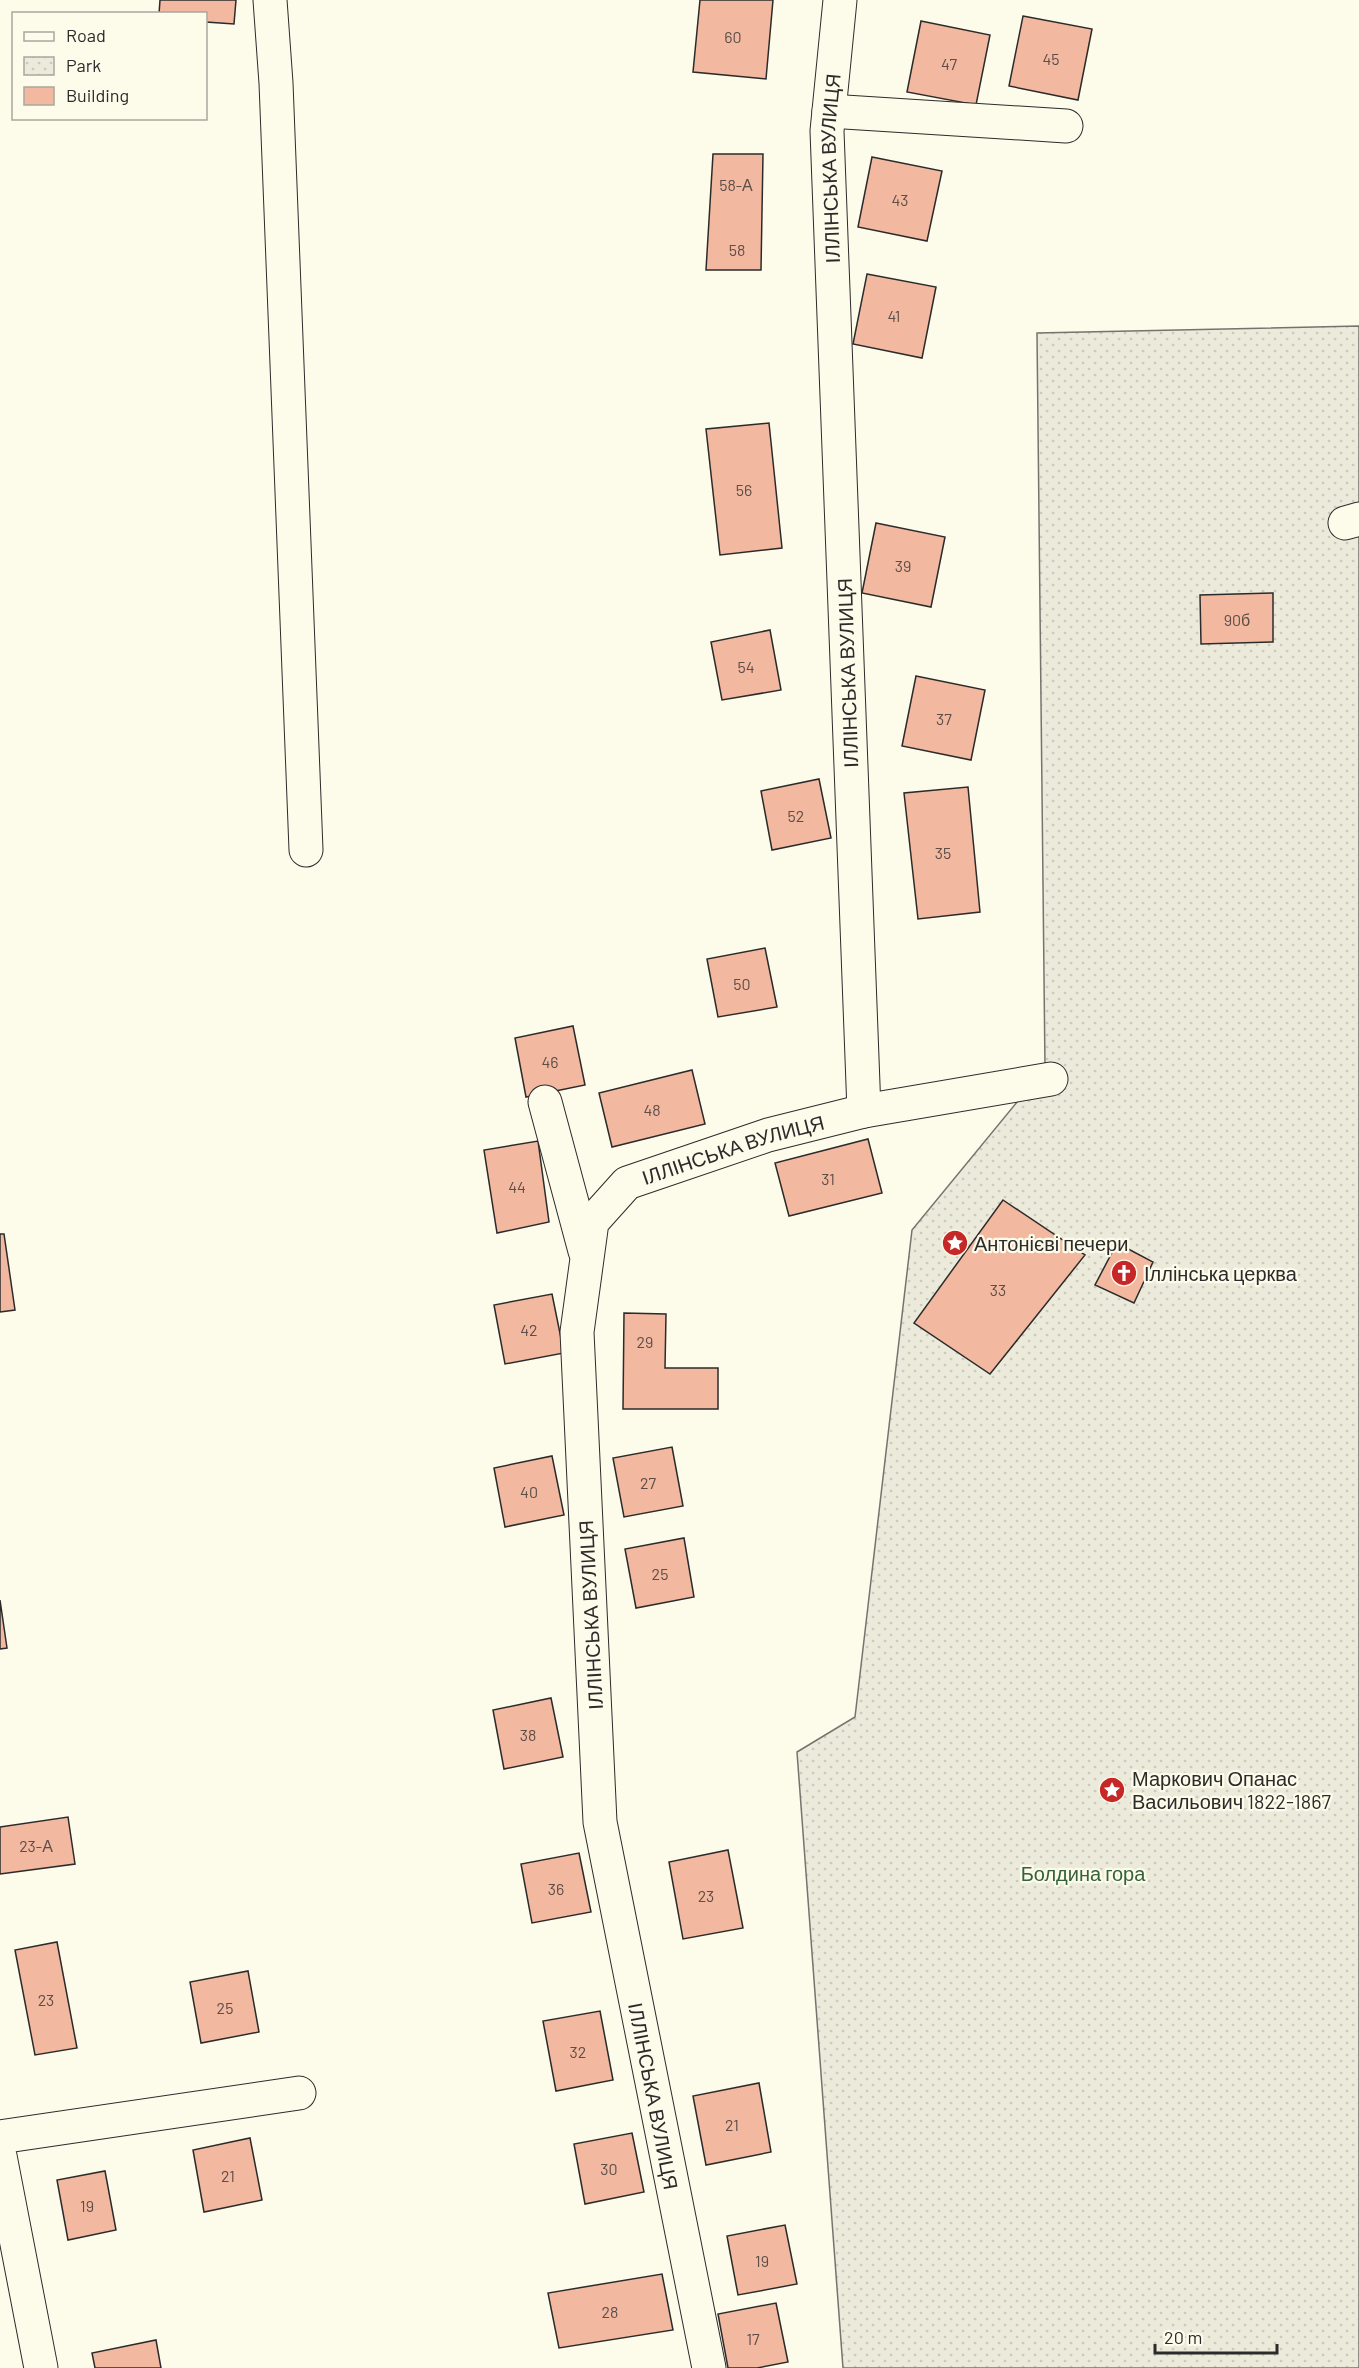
<svg xmlns="http://www.w3.org/2000/svg" width="1359" height="2368" font-family="Barlow,sans-serif">
  <style>
    .park { fill: url(#park-dots); stroke: #74746e; stroke-width: 1.5 }
    .building { fill: #f2b8a0; stroke: #2b2b2b; stroke-width: 1.5 }
    .lines { fill: none; stroke-linecap: round; stroke-linejoin: round }
    .minor-casing { stroke: #2b2b2b; stroke-width: 35 }
    .minor { stroke: #fdfbea; stroke-width: 33 }
    .labels { text-anchor: middle; dominant-baseline: central; stroke-width: 4.5; stroke-linejoin: round; paint-order: stroke }
    .number-label { font-size: 16px; fill: #5d4e48 }
    .street-label { font-size: 20px; fill: #2b2b2b; stroke: #fdfbea }
    .poi-label { font-size: 20px; fill: #2b2b2b; stroke: #fdfbea; text-anchor: start }
    .park-label { font-size: 20px; fill: #34623c; stroke: #fdfbea }
  </style>
  <defs>
    <pattern id="park-dots" width="8" height="8" patternUnits="userSpaceOnUse" patternTransform="scale(1.5)"><rect width="8" height="8" fill="#ecebdb"/><path d="M2 2h.1M6 6h.1" fill="none" stroke="#cbcabc" stroke-width="1.8" stroke-linecap="round"/></pattern>
  </defs>
  <rect width="100%" height="100%" fill="#fdfbea"/>
  <!-- park -->
  <path class="park" d="M 1359,326 L 1359,2368 L 843,2368 L 797,1752 L 855,1717 L 912,1230 L 1045,1068 L 1037,333 Z"/>
  <!-- building -->
  <path class="building" d="M 160,0 L 236,0 L 234,24 L 206,22 L 206,14 L 159,14 Z
    M 700,0 L 773,0 L 766,79 L 693,72 Z
    M 1023,16 L 1092,29 L 1078,100 L 1009,86 Z
    M 921,21 L 990,35 L 976,105 L 907,92 Z
    M 713,154 L 763,154 L 761,270 L 706,270 Z
    M 872,157 L 942,171 L 927,241 L 858,227 Z
    M 867,274 L 936,287 L 922,358 L 853,344 Z
    M 769,423 L 782,548 L 720,555 L 706,429 Z
    M 876,523 L 945,537 L 931,607 L 862,593 Z
    M 1273,593 L 1273,642 L 1201,644 L 1200,595 Z
    M 770,630 L 781,690 L 722,700 L 711,642 Z
    M 916,676 L 985,690 L 971,760 L 902,746 Z
    M 819,779 L 831,838 L 772,850 L 761,791 Z
    M 968,787 L 980,912 L 918,919 L 904,793 Z
    M 765,948 L 777,1007 L 718,1017 L 707,959 Z
    M 573,1026 L 585,1085 L 526,1097 L 515,1038 Z
    M 692,1070 L 705,1124 L 612,1147 L 599,1093 Z
    M 868,1139 L 882,1193 L 789,1216 L 775,1163 Z
    M 538,1141 L 549,1222 L 497,1233 L 484,1150 Z
    M 1003,1200 L 1085,1255 L 990,1374 L 914,1323 Z
    M 0,1234 L 4,1234 L 15,1310 L 0,1312 Z
    M 1117,1243 L 1153,1262 L 1134,1303 L 1095,1285 Z
    M 552,1294 L 564,1353 L 505,1364 L 494,1305 Z
    M 624,1313 L 666,1314 L 665,1368 L 718,1368 L 718,1409 L 623,1409 Z
    M 672,1447 L 683,1506 L 624,1517 L 613,1458 Z
    M 552,1456 L 564,1515 L 505,1527 L 494,1468 Z
    M 684,1538 L 694,1597 L 636,1608 L 625,1549 Z
    M 0,1600 L 7,1648 L 0,1649 Z
    M 551,1698 L 563,1757 L 504,1769 L 493,1710 Z
    M 68,1817 L 75,1864 L 0,1874 L 0,1827 Z
    M 728,1850 L 743,1928 L 683,1939 L 669,1862 Z
    M 579,1853 L 591,1912 L 532,1923 L 521,1864 Z
    M 57,1942 L 77,2048 L 35,2055 L 15,1950 Z
    M 248,1971 L 259,2032 L 201,2043 L 190,1982 Z
    M 600,2011 L 613,2080 L 556,2091 L 543,2021 Z
    M 759,2083 L 771,2152 L 706,2165 L 693,2096 Z
    M 632,2133 L 644,2192 L 585,2204 L 574,2144 Z
    M 250,2138 L 262,2200 L 204,2212 L 193,2150 Z
    M 105,2171 L 116,2230 L 68,2240 L 57,2180 Z
    M 785,2225 L 797,2284 L 738,2295 L 727,2236 Z
    M 662,2274 L 673,2330 L 559,2348 L 548,2293 Z
    M 776,2303 L 788,2362 L 757,2368 L 728,2368 L 718,2314 Z
    M 156,2340 L 161,2368 L 95,2368 L 92,2353 Z"/>
  <g class="lines">
    <!-- minor casing -->
    <g class="minor-casing">
      <g id="minor">
        <path d="M 270,0 L 276,83 L 306,850"/>
        <path d="M 829,111 L 1066,126"/>
        <path d="M 1345,523 L 1359,519"/>
        <path d="M 545,1102 L 585,1251"/>
        <path d="M 864,1111 L 1051,1079"/>
        <path d="M 0,2137 L 299,2093"/>
        <path d="M 0,2156 L 41,2368"/>
        <path id="s1" d="M 709,2368 L 600,1822 L 577,1332 L 592,1222 L 627,1183 L 768,1135 L 864,1111 L 827,131 L 840,0"/>
      </g>
    </g>
    <!-- minor -->
    <use href="#minor" class="minor"/>
  </g>
  <!-- icons -->
  <defs>
    <g id="sight-disc" transform="scale(1.35)"><circle r="9.5" fill="#c62828" stroke="#fdfbea"/><path d="M0-6L1.8-2.2L6-1.7L2.9 1.2L3.7 5.4L0 3.3L-3.7 5.4L-2.9 1.2L-6-1.7L-1.8-2.2Z" fill="#fff"/></g>
    <g id="church-disc" transform="scale(1.35)"><circle r="9.5" fill="#c62828" stroke="#fdfbea"/><path d="M-1.2-6h2.4v3.5h3.3v2.4h-3.3V6h-2.4V-.1h-3.3v-2.4h3.3Z" fill="#fff"/></g>
  </defs>
  <g fill-rule="evenodd">
    <use href="#sight-disc" x="955" y="1243"/>
    <use href="#church-disc" x="1124" y="1273"/>
    <use href="#sight-disc" x="1112" y="1790"/>
  </g>
  <g class="labels">
    <!-- number labels -->
    <g class="number-label">
      <text x="733" y="36">60</text>
      <text x="1051" y="58">45</text>
      <text x="949" y="63">47</text>
      <text x="736" y="184">58-А</text>
      <text x="900" y="199">43</text>
      <text x="737" y="249">58</text>
      <text x="894" y="315">41</text>
      <text x="744" y="489">56</text>
      <text x="903" y="565">39</text>
      <text x="1237" y="619">90б</text>
      <text x="746" y="666">54</text>
      <text x="944" y="718">37</text>
      <text x="796" y="815">52</text>
      <text x="943" y="852">35</text>
      <text x="742" y="983">50</text>
      <text x="550" y="1061">46</text>
      <text x="652" y="1109">48</text>
      <text x="828" y="1178">31</text>
      <text x="517" y="1186">44</text>
      <text x="998" y="1289">33</text>
      <text x="529" y="1329">42</text>
      <text x="645" y="1341">29</text>
      <text x="648" y="1482">27</text>
      <text x="529" y="1491">40</text>
      <text x="660" y="1573">25</text>
      <text x="528" y="1734">38</text>
      <text x="36" y="1845">23-А</text>
      <text x="556" y="1888">36</text>
      <text x="706" y="1895">23</text>
      <text x="46" y="1999">23</text>
      <text x="225" y="2007">25</text>
      <text x="578" y="2051">32</text>
      <text x="732" y="2124">21</text>
      <text x="609" y="2168">30</text>
      <text x="228" y="2175">21</text>
      <text x="87" y="2205">19</text>
      <text x="762" y="2260">19</text>
      <text x="610" y="2311">28</text>
      <text x="753" y="2338">17</text>
    </g>
    <!-- street labels -->
    <g class="street-label">
      <text stroke="none"><textPath href="#s1" startOffset="2402">ІЛЛІНСЬКА ВУЛИЦЯ</textPath></text>
      <text transform="translate(847 673) rotate(-92)">ІЛЛІНСЬКА ВУЛИЦЯ</text>
      <text stroke="none"><textPath href="#s1" startOffset="1322">ІЛЛІНСЬКА ВУЛИЦЯ</textPath></text>
      <text transform="translate(590 1615) rotate(-93)">ІЛЛІНСЬКА ВУЛИЦЯ</text>
      <text transform="translate(654 2096) rotate(79)">ІЛЛІНСЬКА ВУЛИЦЯ</text>
    </g>
    <!-- poi labels -->
    <g class="poi-label">
      <text x="974" y="1243">Антонієві печери</text>
      <text x="1144" y="1273">Іллінська церква</text>
      <text x="1132" y="1778">Маркович Опанас<tspan x="1132" dy="23">Васильович 1822-1867</tspan></text>
    </g>
    <!-- park labels -->
    <g class="park-label">
      <text x="1083" y="1873">Болдина гора</text>
    </g>
  </g>
  <!-- legend -->
  <rect x="12" y="12" width="195" height="108" fill="#fdfbea" stroke="#a9a89e" stroke-width="1.5"/>
  <rect x="24" y="32" width="30" height="9" fill="#fdfbea" stroke="#a9a89e" stroke-width="1.5"/>
  <text x="66" y="42" font-size="18" fill="#2b2b2b">Road</text>
  <rect x="24" y="57" width="30" height="18" fill="url(#park-dots)" stroke="#a9a89e" stroke-width="1.5"/>
  <text x="66" y="72" font-size="18" fill="#2b2b2b">Park</text>
  <rect x="24" y="87" width="30" height="18" fill="#f2b8a0" stroke="#a9a89e" stroke-width="1.5"/>
  <text x="66" y="102" font-size="18" fill="#2b2b2b">Building</text>
  <!-- scale -->
  <path d="M1155 2344v9h122v-9" fill="none" stroke="#2b2b2b" stroke-width="3"/>
  <text x="1164" y="2344" font-size="18" fill="#2b2b2b" stroke="#fdfbea" stroke-width="4.5" paint-order="stroke">20 m</text>
</svg>
